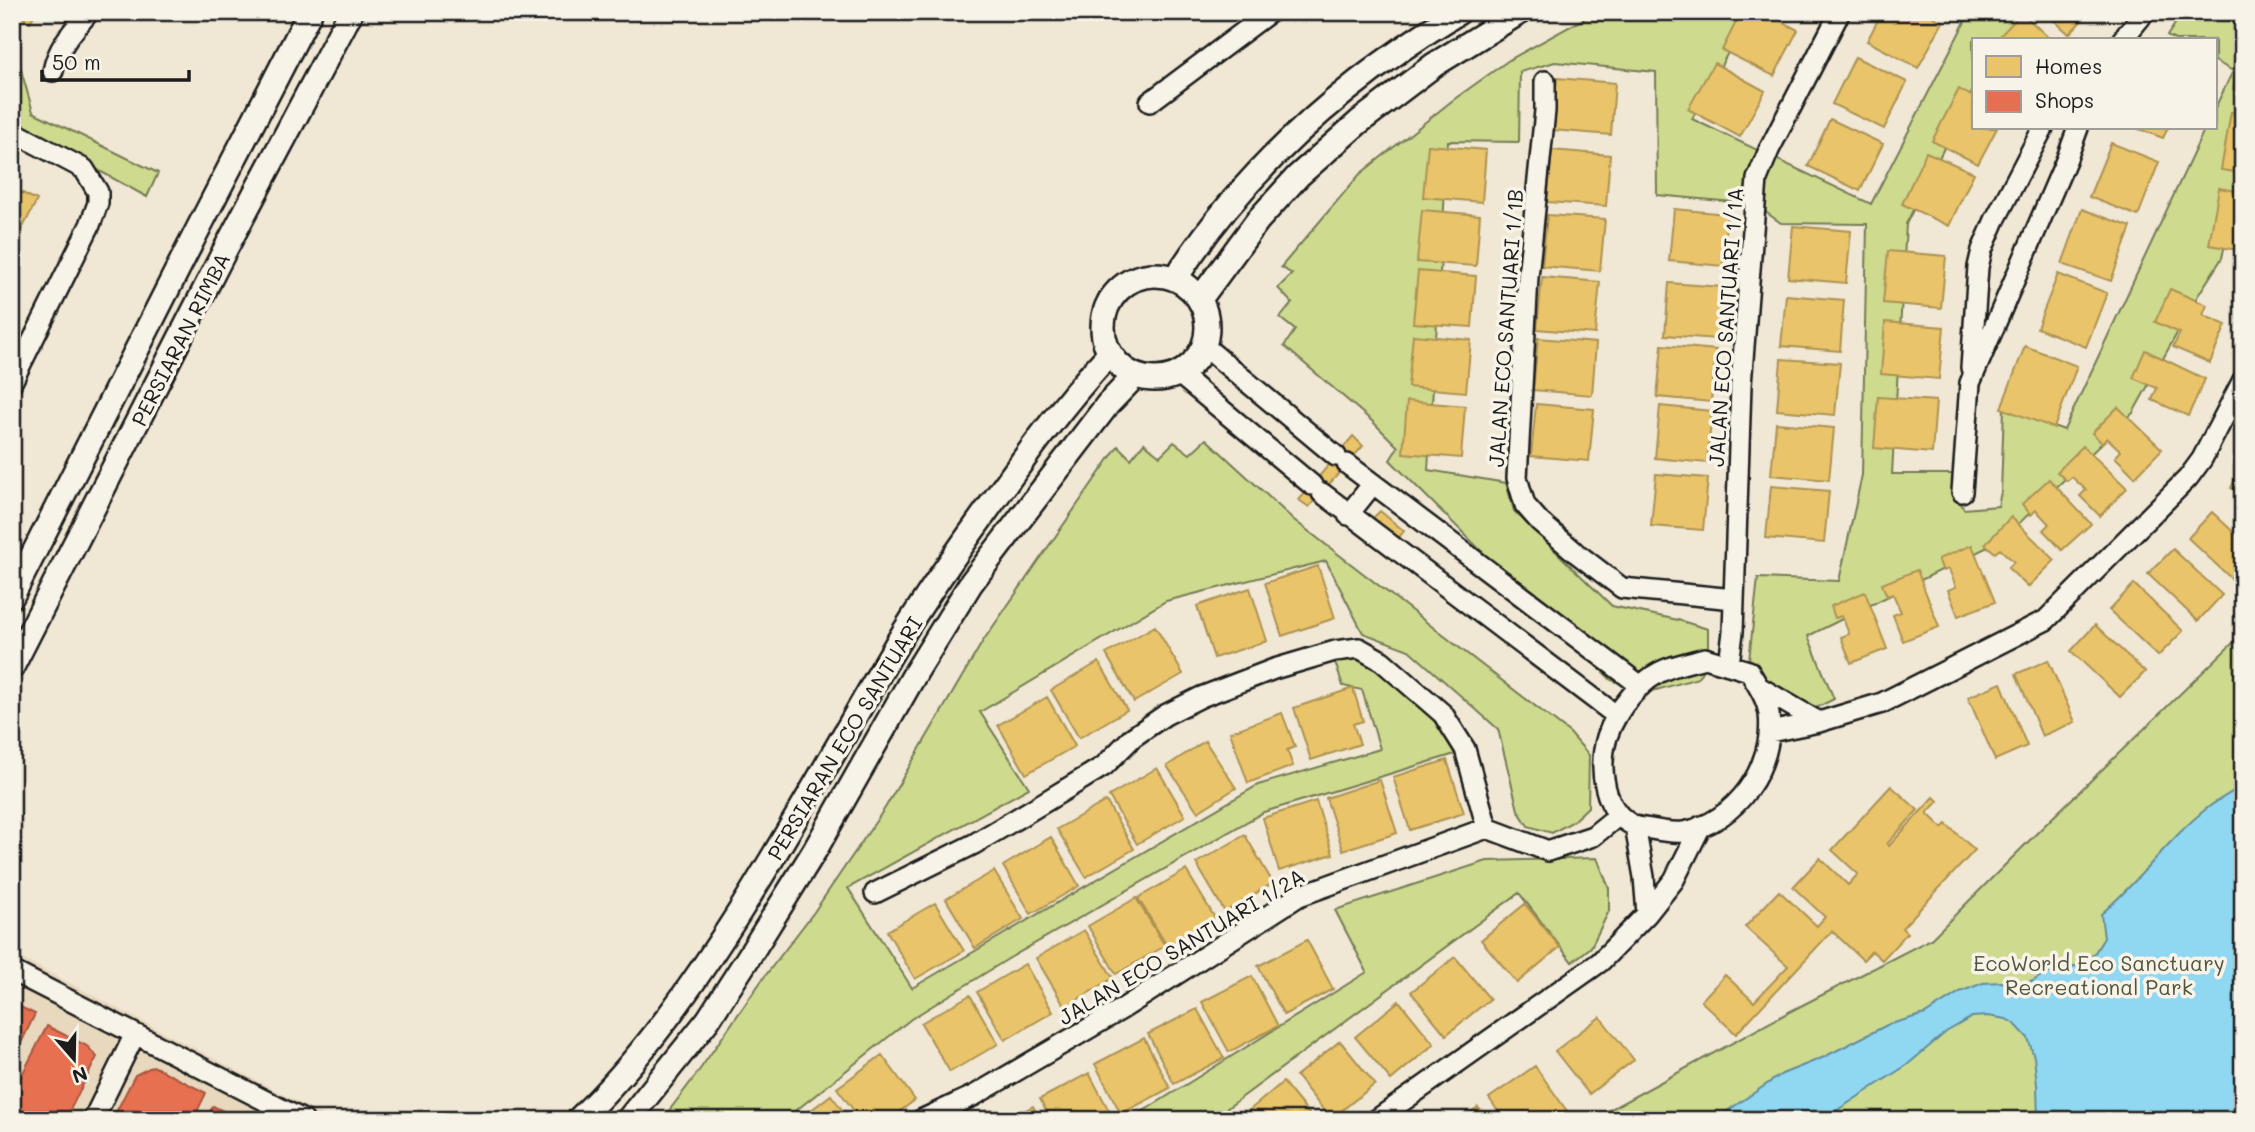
<svg xmlns="http://www.w3.org/2000/svg" width="2255" height="1132" font-family="Mali,sans-serif">
  <style>
    .built { fill: #e8d9be }
    .green { fill: #ceda8e; stroke: #757b55; stroke-width: 2 }
    .water { fill: #90d8f1; stroke: #628d9c; stroke-width: 2 }
    .homes { fill: #e9c46a; stroke: #ac9253; stroke-width: 2 }
    .shops { fill: #e76f51; stroke: #aa5641; stroke-width: 2 }
    .lines { fill: none; stroke-linecap: round; stroke-linejoin: round }
    .minor-casing { stroke: #1c1c1c; stroke-width: 24 }
    .tertiary-casing { stroke: #1c1c1c; stroke-width: 28 }
    .minor { stroke: #f7f3e8; stroke-width: 19 }
    .tertiary { stroke: #f7f3e8; stroke-width: 23 }
    .labels { text-anchor: middle; dominant-baseline: central; stroke-width: 7; stroke-linejoin: round; paint-order: stroke }
    .street-label { font-size: 21px; fill: #1c1c1c; stroke: #f7f3e8 }
    .park-label { font-size: 21px; fill: #51553e; stroke: #f7f3e8 }
  </style>
  <rect width="100%" height="100%" fill="#f0e7d5"/>
  <filter id="ink" filterUnits="userSpaceOnUse"><feTurbulence type="fractalNoise" baseFrequency=".0143" numOctaves="2"/><feDisplacementMap in="SourceGraphic" scale="14" xChannelSelector="R" yChannelSelector="G"/><feConvolveMatrix kernelMatrix="1 2 1 2 8 2 1 2 1" color-interpolation-filters="sRGB"/></filter>
  <g filter="url(#ink)">
    <!-- built -->
    <path class="built" d="M 12,953 L 332,1120 L 12,1120 Z"/>
    <!-- green -->
    <path class="green" d="M 1596,12 L 1750,12 L 1692,119 L 1871,204 L 1969,14 L 2035,12 L 2009,40 L 1973,40 L 1973,90 L 1906,224 L 1892,474 L 1956,474 L 1959,500 L 1964,509 L 1998,506 L 2001,492 L 2004,408 L 2064,430 L 2205,128 L 2215,128 L 2215,108 L 2233,71 L 2215,61 L 2215,40 L 2175,40 L 2167,36 L 2183,12 L 2243,12 L 2243,161 L 2222,258 L 2197,297 L 2133,413 L 2002,540 L 1808,636 L 1834,699 L 1798,717 L 1748,669 L 1758,578 L 1839,581 L 1862,475 L 1867,224 L 1781,223 L 1754,204 L 1657,195 L 1656,72 L 1555,62 L 1520,72 L 1519,142 L 1448,141 L 1428,470 L 1506,483 L 1514,511 L 1612,606 L 1678,620 L 1708,629 L 1708,661 L 1698,678 L 1646,693 L 1611,680 L 1390,460 L 1398,447 L 1372,421 L 1284,346 L 1295,330 L 1280,318 L 1292,303 L 1278,288 L 1292,274 L 1281,267 L 1360,174 L 1453,100 L 1509,60 Z
      M 12,59 L 19,63 L 33,112 L 158,173 L 147,197 L 12,123 Z
      M 1206,439 L 1294,520 L 1570,733 L 1589,755 L 1588,807 L 1572,822 L 1552,833 L 1528,826 L 1518,810 L 1498,729 L 1409,650 L 1363,633 L 1326,561 L 1166,601 L 980,712 L 1029,788 L 848,888 L 912,988 L 1258,785 L 1380,749 L 1362,690 L 1343,686 L 1335,662 L 1349,658 L 1364,660 L 1394,678 L 1448,735 L 1455,754 L 1264,812 L 1008,959 L 911,1019 L 784,1120 L 662,1120 L 696,1075 L 762,980 L 814,912 L 885,808 L 983,641 L 1118,446 L 1131,459 L 1144,443 L 1160,456 L 1174,442 L 1190,454 Z
      M 2243,633 L 2243,1120 L 1591,1120 L 1789,1012 L 1931,939 L 2048,822 Z
      M 1597,858 L 1609,888 L 1609,911 L 1591,947 L 1572,962 L 1519,893 L 1211,1120 L 1129,1120 L 1367,972 L 1335,910 L 1487,861 Z"/>
    <!-- water -->
    <path class="water" d="M 2243,785 L 2243,1120 L 2038,1120 L 2037,1085 L 2034,1057 L 2028,1038 L 2015,1024 L 2006,1019 L 1988,1016 L 1972,1017 L 1946,1032 L 1907,1065 L 1822,1120 L 1714,1120 L 1782,1074 L 1822,1058 L 1887,1025 L 1925,1014 L 1960,992 L 1983,983 L 2001,982 L 2022,984 L 2033,981 L 2044,974 L 2079,965 L 2094,954 L 2104,938 L 2101,914 C 2139,882 2167,840 2206,809 C 2217,800 2231,793 2243,785 Z"/>
    <!-- homes -->
    <path class="homes" d="M 14,12 L 36,12 L 30,22 Z
      M 1741,12 L 1763,12 L 1798,30 L 1774,76 L 1722,50 Z
      M 1882,12 L 1925,12 L 1943,22 L 1918,68 L 1867,41 Z
      M 2045,12 L 2090,12 L 2069,34 Z
      M 2022,13 L 2051,40 L 1996,40 Z
      M 2243,31 L 2243,90 L 2233,89 Z
      M 1855,57 L 1907,82 L 1884,129 L 1832,104 Z
      M 1714,63 L 1765,91 L 1740,137 L 1688,109 Z
      M 1557,78 L 1615,83 L 1611,135 L 1552,130 Z
      M 1959,89 L 1973,97 L 1973,128 L 1997,128 L 1978,164 L 1932,141 Z
      M 2231,112 L 2243,114 L 2243,173 L 2221,170 Z
      M 1830,119 L 1883,144 L 1860,191 L 1808,166 Z
      M 2136,128 L 2168,128 L 2163,138 Z
      M 2111,143 L 2159,162 L 2138,216 L 2089,197 Z
      M 1428,145 L 1486,150 L 1482,202 L 1423,197 Z
      M 1552,150 L 1610,155 L 1606,206 L 1547,202 Z
      M 1926,152 L 1974,173 L 1949,226 L 1902,204 Z
      M 12,188 L 37,200 L 12,249 Z
      M 2219,188 L 2243,192 L 2243,251 L 2209,245 Z
      M 1674,209 L 1727,214 L 1723,266 L 1669,261 Z
      M 2082,209 L 2131,227 L 2111,281 L 2062,264 Z
      M 1422,210 L 1480,215 L 1476,266 L 1417,262 Z
      M 1547,215 L 1605,219 L 1600,271 L 1542,266 Z
      M 1793,226 L 1851,231 L 1846,283 L 1788,278 Z
      M 1888,251 L 1946,256 L 1941,308 L 1883,303 Z
      M 1418,271 L 1476,276 L 1472,327 L 1413,323 Z
      M 2058,274 L 2107,293 L 2086,347 L 2037,328 Z
      M 1542,277 L 1600,282 L 1595,334 L 1537,329 Z
      M 1669,283 L 1722,287 L 1717,339 L 1665,335 Z
      M 2170,289 L 2207,305 L 2203,315 L 2226,325 L 2210,363 L 2173,347 L 2180,333 L 2155,322 Z
      M 1786,295 L 1844,300 L 1840,351 L 1781,346 Z
      M 1885,322 L 1944,327 L 1939,379 L 1881,374 Z
      M 1413,335 L 1471,340 L 1466,392 L 1408,387 Z
      M 1538,338 L 1596,343 L 1592,395 L 1533,390 Z
      M 1662,345 L 1716,350 L 1711,402 L 1657,397 Z
      M 2025,346 L 2077,366 L 2054,428 L 2001,408 Z
      M 2145,350 L 2205,379 L 2188,416 L 2152,400 L 2157,388 L 2133,378 Z
      M 1781,359 L 1840,363 L 1835,415 L 1777,410 Z
      M 1878,397 L 1936,401 L 1932,453 L 1874,448 Z
      M 1407,401 L 1465,406 L 1461,458 L 1403,453 Z
      M 1536,404 L 1594,409 L 1589,461 L 1531,456 Z
      M 1660,406 L 1712,411 L 1707,463 L 1655,458 Z
      M 2118,407 L 2162,449 L 2135,477 L 2115,457 L 2121,451 L 2107,438 L 2102,443 L 2092,433 Z
      M 1776,423 L 1834,428 L 1829,480 L 1771,475 Z
      M 1353,436 L 1363,446 L 1309,507 L 1299,500 Z
      M 2083,446 L 2127,488 L 2100,516 L 2080,496 L 2086,490 L 2072,477 L 2067,481 L 2057,472 Z
      M 2243,463 L 2243,493 L 2231,488 Z
      M 1656,474 L 1708,478 L 1703,530 L 1651,526 Z
      M 2049,479 L 2091,524 L 2062,550 L 2043,530 L 2049,524 L 2036,510 L 2031,515 L 2022,504 Z
      M 1771,486 L 1829,491 L 1824,543 L 1766,538 Z
      M 1380,511 L 1404,531 L 1397,540 L 1372,519 Z
      M 2212,512 L 2243,541 L 2243,578 L 2237,584 L 2188,538 Z
      M 2011,517 L 2055,560 L 2028,587 L 2008,568 L 2014,562 L 2000,549 L 1995,553 L 1985,544 Z
      M 1972,545 L 1995,602 L 1958,616 L 1948,590 L 1956,587 L 1949,569 L 1943,571 L 1938,559 Z
      M 2173,549 L 2222,595 L 2198,621 L 2148,574 Z
      M 1318,566 L 1335,618 L 1282,636 L 1265,583 Z
      M 1917,570 L 1939,627 L 1903,641 L 1893,615 L 1901,612 L 1893,594 L 1887,596 L 1882,584 Z
      M 2134,584 L 2183,631 L 2158,656 L 2109,610 Z
      M 1250,588 L 1267,641 L 1214,658 L 1197,606 Z
      M 1865,592 L 1887,649 L 1851,663 L 1841,637 L 1849,634 L 1842,616 L 1835,618 L 1831,606 Z
      M 2095,625 L 2145,672 L 2120,697 L 2071,651 Z
      M 1155,626 L 1183,674 L 1134,702 L 1106,654 Z
      M 2048,660 L 2075,722 L 2042,736 L 2016,674 Z
      M 1099,662 L 1127,710 L 1079,738 L 1051,690 Z
      M 2001,683 L 2027,746 L 1995,760 L 1968,697 Z
      M 1353,688 L 1363,721 L 1353,724 L 1360,744 L 1311,760 L 1294,708 Z
      M 1047,697 L 1075,746 L 1026,774 L 998,725 Z
      M 1282,713 L 1295,747 L 1287,750 L 1293,766 L 1248,783 L 1230,732 Z
      M 1205,741 L 1236,788 L 1198,812 L 1167,766 Z
      M 1447,760 L 1464,813 L 1410,830 L 1393,777 Z
      M 1157,768 L 1185,816 L 1137,844 L 1109,796 Z
      M 1380,780 L 1397,833 L 1343,850 L 1326,798 Z
      M 1891,786 L 1918,810 L 1887,844 L 1889,846 L 1934,797 L 1938,801 L 1927,813 L 1942,828 L 1946,824 L 1975,850 L 1902,928 L 1907,933 L 1882,960 L 1872,951 L 1863,960 L 1832,931 L 1736,1034 L 1701,1001 L 1725,975 L 1754,1002 L 1788,966 L 1745,927 L 1779,891 L 1817,926 L 1825,917 L 1793,887 L 1820,858 L 1848,885 L 1858,874 L 1832,850 Z
      M 1106,801 L 1134,849 L 1086,877 L 1057,829 Z
      M 1316,801 L 1333,854 L 1279,871 L 1263,818 Z
      M 1245,835 L 1273,883 L 1225,912 L 1196,863 Z
      M 1051,837 L 1079,886 L 1031,914 L 1003,866 Z
      M 1186,870 L 1215,918 L 1167,946 L 1138,898 Z
      M 994,871 L 1023,919 L 975,948 L 946,899 Z
      M 1136,898 L 1165,946 L 1116,974 L 1088,926 Z
      M 935,903 L 964,951 L 915,979 L 887,931 Z
      M 1525,904 L 1560,947 L 1517,983 L 1481,940 Z
      M 1084,930 L 1113,978 L 1065,1007 L 1036,958 Z
      M 1307,940 L 1333,989 L 1284,1015 L 1258,966 Z
      M 1455,957 L 1490,999 L 1446,1035 L 1411,992 Z
      M 1025,964 L 1053,1012 L 1005,1040 L 977,992 Z
      M 1252,976 L 1278,1026 L 1229,1052 L 1202,1002 Z
      M 970,995 L 998,1044 L 950,1072 L 921,1023 Z
      M 1399,1001 L 1434,1044 L 1391,1080 L 1355,1037 Z
      M 1197,1009 L 1224,1058 L 1174,1084 L 1148,1034 Z
      M 1600,1017 L 1634,1060 L 1589,1094 L 1555,1051 Z
      M 1144,1038 L 1170,1088 L 1121,1114 L 1095,1064 Z
      M 1340,1041 L 1375,1084 L 1331,1119 L 1296,1076 Z
      M 882,1055 L 915,1100 L 888,1120 L 861,1120 L 837,1088 Z
      M 1535,1066 L 1567,1111 L 1555,1120 L 1504,1120 L 1489,1098 Z
      M 1089,1073 L 1114,1120 L 1051,1120 L 1040,1099 Z
      M 1283,1082 L 1314,1120 L 1242,1120 L 1240,1118 Z
      M 831,1095 L 850,1120 L 798,1120 Z
      M 1033,1106 L 1040,1120 L 1007,1120 Z
      M 1478,1107 L 1487,1120 L 1460,1120 Z"/>
    <!-- shops -->
    <path class="shops" d="M 12,1003 L 35,1014 L 12,1062 Z
      M 47,1026 L 87,1046 L 97,1057 L 65,1120 L 12,1120 L 12,1094 Z
      M 153,1066 L 206,1093 L 193,1120 L 112,1120 L 135,1075 Z
      M 213,1106 L 241,1120 L 206,1120 Z"/>
    <g class="lines">
      <!-- minor casing -->
      <g class="minor-casing">
        <path id="minor" d="M 2122,40 L 2145,12
          M 53,71 C 58,46 73,31 89,12
          M 1545,81 L 1545,111 L 1528,277 L 1517,478 L 1525,505 L 1540,522 L 1575,552 L 1622,588 L 1734,599
          M 1150,102 L 1270,12
          M 12,131 L 84,169 L 98,192 L 98,203 L 90,225 L 12,382
          M 1204,346 L 1336,456
          M 1971,368 L 1978,267 L 1982,250 L 1995,220 L 2043,128
          M 1179,374 L 1312,485
          M 1347,464 L 1641,686
          M 1962,492 L 1970,383 L 2067,158 L 2078,128
          M 1322,493 L 1617,716
          M 1348,515 L 1372,485
          M 1705,658 L 1749,671 C 1757,684 1767,699 1769,714 C 1775,766 1736,823 1683,832 C 1672,833 1661,831 1651,829 C 1646,828 1640,828 1635,826 C 1603,813 1598,767 1607,737 C 1616,710 1641,678 1669,668 C 1681,664 1694,661 1705,658 Z
          M 1729,664 L 1733,632 L 1741,385 L 1757,179 L 1769,150 L 1840,12
          M 1759,687 L 1819,722
          M 1770,732 L 1819,722 L 1882,703 L 2046,620 L 2188,478 L 2202,459 L 2243,380
          M 1635,826 L 1644,877 L 1647,914
          M 875,893 L 974,844 L 1043,803 L 1104,766 L 1133,737 L 1165,715 L 1201,697 L 1274,669 L 1335,651 L 1359,648 L 1382,661 L 1443,714 L 1465,749 L 1487,828
          M 12,971 L 303,1120
          M 93,1120 L 135,1034
          M 921,1120 L 975,1095 L 1122,1009 L 1299,896 L 1487,828 L 1548,851 L 1593,836 L 1619,815
          M 1376,1120 L 1600,962 L 1647,914 L 1674,880 L 1701,826"/>
      </g>
      <!-- tertiary casing -->
      <g class="tertiary-casing">
        <path id="tertiary" d="M1103 327a52 52 0 1 1 104 0a52 52 0 1 1-104 0Z
          M 1175,279 C 1246,168 1347,80 1459,12
          M 1200,299 L 1258,220 L 1298,176 L 1359,122 L 1434,65 L 1520,12
          M 12,596 L 197,231 L 310,12
          M 12,667 L 226,248 L 351,12
          M 578,1120 C 642,1059 693,985 740,911 C 792,828 839,743 888,659 C 916,610 949,563 982,517 C 1022,461 1062,405 1109,354
          M 628,1120 L 708,1020 L 748,958 L 815,850 L 916,672 L 971,583 L 1108,404 L 1135,376"/>
      </g>
      <!-- minor -->
      <use href="#minor" class="minor"/>
      <!-- tertiary -->
      <use href="#tertiary" class="tertiary"/>
    </g>
  </g>
  <g class="labels">
    <!-- street labels -->
    <g class="street-label">
      <text transform="translate(1725 327) rotate(-86)">JALAN ECO SANTUARI 1/1A</text>
      <text transform="translate(1505 328) rotate(-86)">JALAN ECO SANTUARI 1/1B</text>
      <text transform="translate(180 339) rotate(-63)">PERSIARAN RIMBA</text>
      <text transform="translate(844 738) rotate(-59)">PERSIARAN ECO SANTUARI</text>
      <text transform="translate(1181 946) rotate(-31)">JALAN ECO SANTUARI 1/2A</text>
    </g>
    <!-- park labels -->
    <g class="park-label">
      <text x="2099" y="962">EcoWorld Eco Sanctuary<tspan x="2099" dy="24">Recreational Park</tspan></text>
    </g>
  </g>
  <!-- margin -->
  <rect width="2255" height="1132" fill="none" stroke="#f7f3e8" stroke-width="42"/>
  <rect x="21" y="21" width="2213" height="1090" fill="none" stroke="#1c1c1c" stroke-width="2.5" filter="url(#ink)"/>
  <!-- legend -->
  <rect x="1972" y="38" width="245" height="91" fill="#f7f3e8" stroke="#9f9d96" stroke-width="2"/>
  <rect x="1986" y="56" width="35" height="21" fill="#e9c46a" stroke="#9f9d96" stroke-width="2"/>
  <text x="2035" y="74" font-size="21" fill="#1c1c1c">Homes</text>
  <rect x="1986" y="91" width="35" height="21" fill="#e76f51" stroke="#9f9d96" stroke-width="2"/>
  <text x="2035" y="108" font-size="21" fill="#1c1c1c">Shops</text>
  <!-- north arrow -->
  <g transform="translate(74 1059) rotate(160)" stroke="#f7f3e8" stroke-width="5" paint-order="stroke">
  <path d="M0-5L12 26L0 18L-12 26Z" fill="#1c1c1c"/>
  <text y="-10" font-size="19" font-weight="bold" text-anchor="middle" fill="#1c1c1c">N</text>
  </g>
  <!-- scale -->
  <path d="M42 70v10h147v-10" fill="none" stroke="#1c1c1c" stroke-width="3.5"/>
  <text x="52" y="70" font-size="21" fill="#1c1c1c" stroke="#f7f3e8" stroke-width="5" paint-order="stroke">50 m</text>
</svg>
